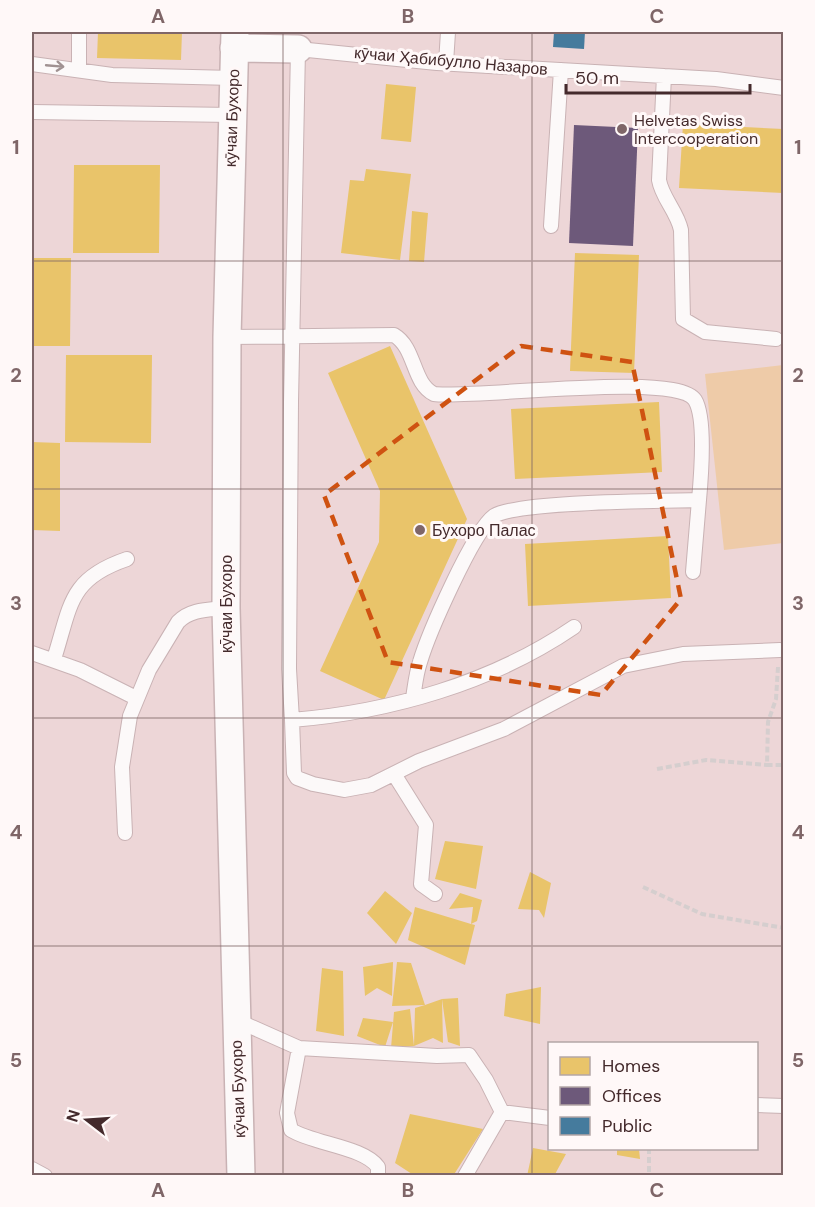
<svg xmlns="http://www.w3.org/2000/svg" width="815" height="1207" font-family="'DM Sans',sans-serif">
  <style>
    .green { fill: #eecba8 }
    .homes { fill: #e9c46a }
    .offices { fill: #6d597a }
    .public { fill: #457b9d }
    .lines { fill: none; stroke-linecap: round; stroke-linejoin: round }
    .service-casing { stroke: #c9b2b4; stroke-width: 16 }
    .minor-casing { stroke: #c9b2b4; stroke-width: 30 }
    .path { stroke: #d5cece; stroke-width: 4; stroke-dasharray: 6 3; stroke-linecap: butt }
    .service { stroke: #fcf9f9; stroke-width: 14 }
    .minor { stroke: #fcf9f9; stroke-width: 27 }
    .oneway { stroke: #a09292 }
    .marked { fill: none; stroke: #cf5211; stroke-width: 4.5; stroke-dasharray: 12 8; stroke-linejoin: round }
    .grid { fill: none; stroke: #7f6668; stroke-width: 1.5; stroke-opacity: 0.55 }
    .poi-dot { fill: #7f6668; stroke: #fff8f8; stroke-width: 2 }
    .labels { text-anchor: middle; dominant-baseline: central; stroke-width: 6; stroke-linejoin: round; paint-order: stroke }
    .street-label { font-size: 16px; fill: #442a2c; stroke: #fff8f8 }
    .poi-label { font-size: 16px; fill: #442a2c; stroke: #fff8f8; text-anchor: start }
    .neatline { fill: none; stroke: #7f6668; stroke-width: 2 }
    .grid-label { font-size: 20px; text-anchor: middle; font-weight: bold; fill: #7f6668 }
  </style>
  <rect width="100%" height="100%" fill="#edd6d7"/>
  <!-- green -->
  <path class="green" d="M 783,365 L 783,543 L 724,550 L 705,374 Z"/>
  <!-- homes -->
  <path class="homes" d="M 98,32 L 182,32 L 181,60 L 97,58 Z
    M 386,84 L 416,87 L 411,142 L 381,139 Z
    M 683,124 L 783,129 L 783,193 L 679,188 Z
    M 74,165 L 160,165 L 159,253 L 73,253 Z
    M 366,169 L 411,174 L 400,260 L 341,253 L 350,180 L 364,181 Z
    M 412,211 L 428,213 L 424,262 L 409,261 Z
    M 575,253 L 639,255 L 634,373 L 570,371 Z
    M 32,258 L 71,258 L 70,346 L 32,346 Z
    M 390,346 L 467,519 L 384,700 L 320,671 L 379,542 L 380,491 L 328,373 Z
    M 66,355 L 152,355 L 151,443 L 65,442 Z
    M 659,402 L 662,472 L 515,479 L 511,409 Z
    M 32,442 L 60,443 L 60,531 L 32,530 Z
    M 668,536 L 671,598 L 528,606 L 525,544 Z
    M 445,841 L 483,846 L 476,889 L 435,879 Z
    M 530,872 L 551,883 L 544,918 L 539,910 L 518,909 Z
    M 385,891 L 412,913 L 396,944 L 367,913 Z
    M 460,893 L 482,900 L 477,921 L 471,924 L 475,925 L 465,965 L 408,940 L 415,907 L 471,924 L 473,907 L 449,909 Z
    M 393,962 L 392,996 L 377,988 L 365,996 L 363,967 Z
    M 397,962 L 411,963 L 425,1005 L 442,999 L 443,1043 L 433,1038 L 414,1046 L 391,1048 L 394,1012 L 410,1009 L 414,1046 L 415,1008 L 425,1005 L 392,1006 Z
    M 322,968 L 343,971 L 344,1036 L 316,1031 Z
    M 541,987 L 540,1024 L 504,1016 L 506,994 Z
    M 458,998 L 460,1046 L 448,1042 L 442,999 Z
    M 363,1018 L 393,1022 L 385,1047 L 357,1036 Z
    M 410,1114 L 483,1129 L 453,1176 L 415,1176 L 395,1163 Z
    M 533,1148 L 566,1154 L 554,1176 L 527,1176 Z
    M 617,1149 L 639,1149 L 640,1159 L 617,1155 Z"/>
  <!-- offices -->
  <path class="offices" d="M 574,125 L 638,128 L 633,246 L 569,243 Z"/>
  <!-- public -->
  <path class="public" d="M 554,32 L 585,32 L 584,49 L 553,47 Z"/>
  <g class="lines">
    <!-- service casing -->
    <g class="service-casing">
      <path id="service" d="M 446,63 L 448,32
        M 32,64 L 112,75 L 233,78
        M 79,68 L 79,32
        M 664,76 L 659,180 C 662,198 677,211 681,230 L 683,319 L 705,332 L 776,339
        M 32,112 L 232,115
        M 551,226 L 561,70
        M 227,337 L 394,335 C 416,348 412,383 434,394 C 475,399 677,371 695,400 C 706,418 701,478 699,500
        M 574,627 C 492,683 390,712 292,720 L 289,669 L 291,402 L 298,49 L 437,63 L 716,79 L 784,88
        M 32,653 L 80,670 L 136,698
        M 54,659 C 71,606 68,579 127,559
        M 413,698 C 415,686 416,674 420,662 C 428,635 473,531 494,516 C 518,501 663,501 699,500 L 693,572
        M 292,720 L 294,773 L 297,778 L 313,784 L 344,790 L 371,785 L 419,761 L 504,729 L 623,666 L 683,654 L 780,650
        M 394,774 L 426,825 L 421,884 L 435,894
        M 125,833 L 122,767 L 130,716 L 149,670 L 178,622 C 191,609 208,610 226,608
        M 236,1020 L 299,1048 L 437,1056 L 469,1055 L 486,1080 L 502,1112
        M 299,1048 L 287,1113 L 291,1130 C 314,1144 364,1147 378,1167 L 378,1176
        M 756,1105 L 784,1106
        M 32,1169 L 45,1176
        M 465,1176 L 502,1112 L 550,1118"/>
    </g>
    <!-- minor casing -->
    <g class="minor-casing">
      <path id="minor" d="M 235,32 L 227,337 L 226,608 L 241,1176
        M 234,48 L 298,49"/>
    </g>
    <!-- path -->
    <path class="path" d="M 778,667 L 776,699 L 768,722 L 767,765 L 784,765
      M 657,769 L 706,760 L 767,765
      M 643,887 L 702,914 L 784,928
      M 649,1148 L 649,1176"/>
    <!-- service -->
    <use href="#service" class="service"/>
    <!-- minor -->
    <use href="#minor" class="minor"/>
  </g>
  <!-- one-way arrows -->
  <defs><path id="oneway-shaft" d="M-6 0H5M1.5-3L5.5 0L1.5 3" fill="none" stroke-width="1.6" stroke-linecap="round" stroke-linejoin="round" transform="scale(1.5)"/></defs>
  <use class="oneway" href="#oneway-shaft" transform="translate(55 66) rotate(5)"/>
  <!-- marked area -->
  <path class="marked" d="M 521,346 L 632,362 L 681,599 L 601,695 L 388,662 L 324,495 Z"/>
  <!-- grid -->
  <path class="grid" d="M 283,32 L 283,1176M 532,32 L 532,1176M 32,261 L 784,261M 32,489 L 784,489M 32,718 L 784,718M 32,946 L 784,946"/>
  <!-- markers -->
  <g class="poi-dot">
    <circle cx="622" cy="129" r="6"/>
    <circle cx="420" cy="530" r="6"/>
  </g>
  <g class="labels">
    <!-- street labels -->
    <g class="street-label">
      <text transform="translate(451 61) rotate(5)">кӯчаи Ҳабибулло Назаров</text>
      <text transform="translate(232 118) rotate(-88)">кӯчаи Бухоро</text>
      <text transform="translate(226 604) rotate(-90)">кӯчаи Бухоро</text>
      <text transform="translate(238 1089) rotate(-92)">кӯчаи Бухоро</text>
    </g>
    <!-- poi labels -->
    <g class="poi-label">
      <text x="634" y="120">Helvetas Swiss<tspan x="634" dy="18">Intercooperation</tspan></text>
      <text x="432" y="530">Бухоро Палас</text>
    </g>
  </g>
  <!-- border -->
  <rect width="815" height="1207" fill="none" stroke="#fff8f8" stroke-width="66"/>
  <!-- legend -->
  <rect x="548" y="1042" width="210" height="108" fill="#fff8f8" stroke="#b4a6a6" stroke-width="1.5"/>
  <rect x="560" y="1057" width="30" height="18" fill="#e9c46a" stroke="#b4a6a6" stroke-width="1.5"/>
  <text x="602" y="1072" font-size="18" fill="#442a2c">Homes</text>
  <rect x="560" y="1087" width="30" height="18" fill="#6d597a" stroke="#b4a6a6" stroke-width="1.5"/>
  <text x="602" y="1102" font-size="18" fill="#442a2c">Offices</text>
  <rect x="560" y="1117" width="30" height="18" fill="#457b9d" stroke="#b4a6a6" stroke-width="1.5"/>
  <text x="602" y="1132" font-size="18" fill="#442a2c">Public</text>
  <!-- north arrow -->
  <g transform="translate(87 1120) rotate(287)" stroke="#fff8f8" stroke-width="4.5" paint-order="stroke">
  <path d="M0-4.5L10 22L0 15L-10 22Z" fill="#442a2c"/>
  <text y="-9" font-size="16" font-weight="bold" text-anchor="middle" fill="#442a2c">N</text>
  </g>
  <!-- scale -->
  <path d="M566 84v9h184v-9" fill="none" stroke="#442a2c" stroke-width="3"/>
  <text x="575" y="84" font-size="18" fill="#442a2c" stroke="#fff8f8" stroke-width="4.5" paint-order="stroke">50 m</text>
  <rect x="33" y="33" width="749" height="1141" class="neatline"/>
  <g class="grid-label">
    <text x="158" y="23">A</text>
    <text x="408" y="23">B</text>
    <text x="657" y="23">C</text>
    <text x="16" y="154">1</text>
    <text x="798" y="154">1</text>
    <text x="16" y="382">2</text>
    <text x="798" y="382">2</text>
    <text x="16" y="610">3</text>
    <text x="798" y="610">3</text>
    <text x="16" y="839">4</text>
    <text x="798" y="839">4</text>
    <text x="16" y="1067">5</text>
    <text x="798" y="1067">5</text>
    <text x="158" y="1197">A</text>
    <text x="408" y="1197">B</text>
    <text x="657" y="1197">C</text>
  </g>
</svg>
